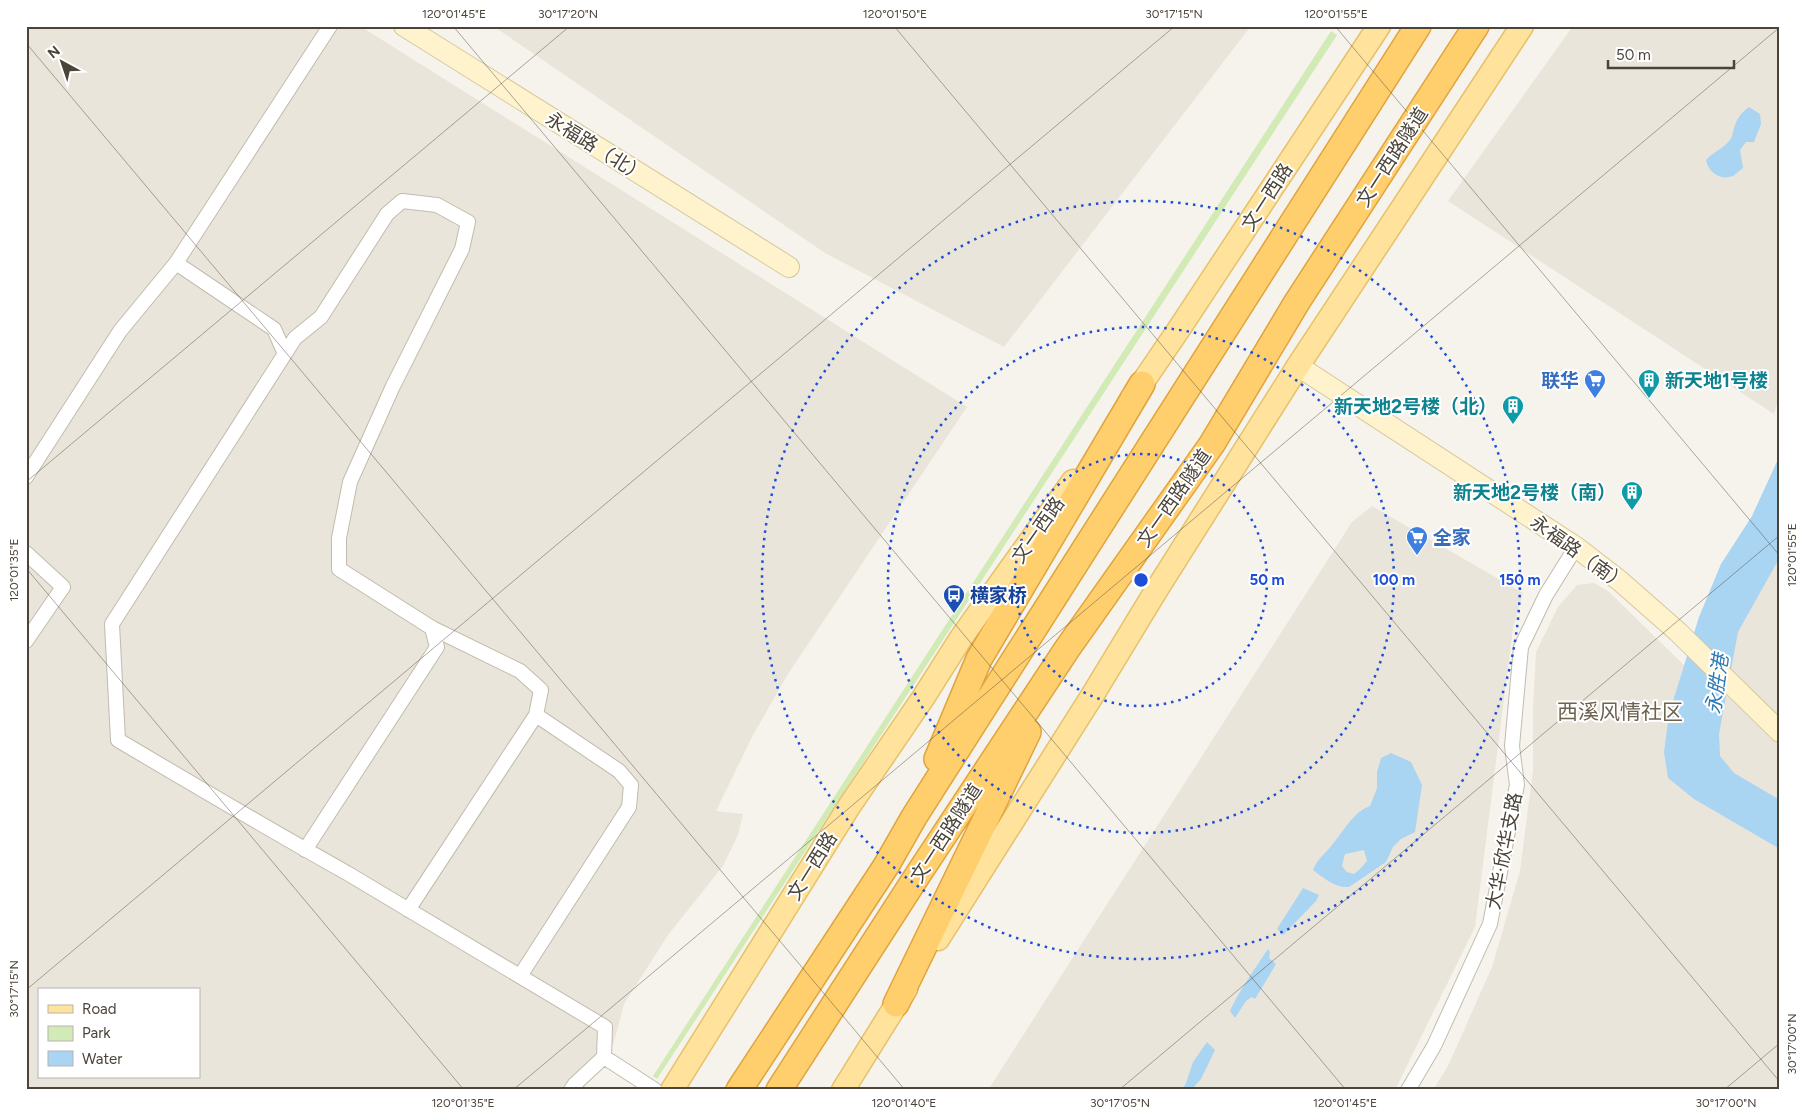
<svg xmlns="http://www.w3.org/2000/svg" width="1806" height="1116" font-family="Figtree,'Noto Sans SC',sans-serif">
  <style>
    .residential { fill: #eae5da; fill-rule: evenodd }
    .green { fill: #d2eab5 }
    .water { fill: #a9d4f2; fill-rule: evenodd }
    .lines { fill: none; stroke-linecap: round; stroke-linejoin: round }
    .street-casing { stroke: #c2bbae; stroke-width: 16 }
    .secondary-casing { stroke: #d6c79b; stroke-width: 22 }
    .primary-casing { stroke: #e6c16a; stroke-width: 25 }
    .highway-casing { stroke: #e0a43c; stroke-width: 28 }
    .street { stroke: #fff; stroke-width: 14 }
    .secondary { stroke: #fff3cd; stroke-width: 20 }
    .primary { stroke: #ffe39c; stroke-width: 22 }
    .highway { stroke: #ffcf6e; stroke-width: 25 }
    .ticks { fill: none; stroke: #4b4439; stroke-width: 1; stroke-opacity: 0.45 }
    .ring { fill: none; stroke: #1d4ed8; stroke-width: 2.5; stroke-dasharray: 2.5 5 }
    .labels { text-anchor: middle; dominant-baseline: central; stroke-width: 4; stroke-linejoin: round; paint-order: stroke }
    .street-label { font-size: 19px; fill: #4b4439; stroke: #fff }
    .shop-label { font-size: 19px; font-weight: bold; fill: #366cbe; stroke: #fff; text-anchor: end }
    .culture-label { font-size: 19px; font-weight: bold; fill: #0d838f; stroke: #fff; text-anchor: end }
    .transit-label { font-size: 19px; font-weight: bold; fill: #164399; stroke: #fff; text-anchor: start }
    .water-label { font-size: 20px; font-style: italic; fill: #2e7ab2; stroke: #fff }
    .quarter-label { font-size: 21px; fill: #6e6250; stroke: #fff }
    .centre { fill: #1d4ed8; stroke: #fff; stroke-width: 2.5 }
    .ring-label { font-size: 15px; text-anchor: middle; font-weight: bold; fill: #1d4ed8; stroke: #fff; stroke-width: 4; stroke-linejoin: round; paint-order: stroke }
    .neatline { fill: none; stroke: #4b4439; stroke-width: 2 }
    .ticks-label { font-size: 12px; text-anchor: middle; fill: #4b4439 }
  </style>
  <rect width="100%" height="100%" fill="#f6f3ec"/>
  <!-- residential -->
  <path class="residential" d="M 26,26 L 360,26 L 967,407 L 788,674 L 753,735 L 716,811 L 743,814 L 738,835 L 723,866 L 668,935 L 624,1004 L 614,1042 L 582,1090 L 26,1090 ZM 39,990 L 199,990 L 199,1077 L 39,1077 Z
    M 493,26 L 1251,26 L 1004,347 L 825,253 Z
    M 1573,26 L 1780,26 L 1780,394 L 1774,414 L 1448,201 Z
    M 1780,479 L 1780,1090 L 1433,1090 L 1448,1066 L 1492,967 L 1520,871 L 1533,770 L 1533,709 L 1536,652 L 1558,607 L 1577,585 L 1594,583 L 1608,591 L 1690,671 Z
    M 1372,506 L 1523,593 L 1513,628 L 1475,927 L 1395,1090 L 988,1090 L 1352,522 Z"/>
  <!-- green -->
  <path class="green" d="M 1331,31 L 1337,35 L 657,1079 L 653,1076 Z"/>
  <!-- water -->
  <path class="water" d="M 1749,107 L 1760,114 L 1761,124 L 1754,142 L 1746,142 L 1740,150 L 1743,168 C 1740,170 1736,174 1733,176 C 1720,181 1708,172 1706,160 C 1713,152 1723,149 1730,140 C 1733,136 1733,130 1735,125 C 1738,117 1742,112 1749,107 Z
    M 1780,455 L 1780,557 L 1738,632 L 1719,734 L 1720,756 L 1734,773 L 1780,800 L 1780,849 L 1694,799 L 1668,778 L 1664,752 L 1669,714 L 1699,617 L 1721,564 L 1752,516 Z
    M 1391,753 L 1411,762 L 1422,785 L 1415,832 L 1401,839 L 1393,847 L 1386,862 L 1349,887 C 1335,888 1324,878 1313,870 C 1318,858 1324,855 1332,845 C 1344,831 1352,813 1370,806 L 1377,788 L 1377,772 L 1381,758 ZM 1364,850 L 1367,861 L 1360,869 L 1354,874 L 1347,872 L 1342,866 L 1345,854 Z
    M 1303,888 L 1319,895 L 1316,901 L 1283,935 L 1277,929 Z
    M 1268,949 L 1270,952 L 1269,958 L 1276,964 L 1255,999 L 1252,997 L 1246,1001 L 1235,1018 L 1230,1011 C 1240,989 1255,969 1268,949 Z
    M 1207,1042 L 1215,1050 L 1201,1079 L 1191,1090 L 1182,1090 L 1186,1083 L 1193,1062 Z"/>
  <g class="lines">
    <!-- street casing -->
    <g class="street-casing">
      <path id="street" d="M 176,263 L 330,26
        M 26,477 L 120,331 L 176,263 L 274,329 L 285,354
        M 26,553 L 63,587 L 26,641
        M 305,850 L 437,647 L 432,628 L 339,569 L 339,538 L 350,482 L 393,386 L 462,249 L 468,222 L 437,205 L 402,201 L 387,214 L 321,317 L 295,338 L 112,624 L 118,740 C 194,785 270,830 347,873 L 605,1027 L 604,1057
        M 408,910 L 536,715 L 541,690 L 520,671 L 432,628
        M 520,976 L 629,807 L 631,785 L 619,771 L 536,715
        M 571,1090 L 575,1084 L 604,1057 L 655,1090
        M 1408,1090 L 1434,1046 L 1490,924 L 1517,785 L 1512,746 L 1521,647 L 1546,595 L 1576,547"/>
    </g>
    <!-- secondary casing -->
    <g class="secondary-casing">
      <path id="secondary" d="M 404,26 L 789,267
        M 1298,366 L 1576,547 L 1620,581 L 1678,632 L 1780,732"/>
    </g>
    <!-- primary casing -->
    <g class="primary-casing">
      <path id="primary" d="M 1132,398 L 1179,329 L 1379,26
        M 938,939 L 1092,696 L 1157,589 L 1298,366 L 1522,26
        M 672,1090 L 850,805 L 923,698 L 961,638 L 1073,481
        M 843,1090 L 906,989"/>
    </g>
    <!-- highway casing -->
    <g class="highway-casing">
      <path id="highway" d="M 937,759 L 979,659 L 1142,384
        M 896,1004 L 1028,732
        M 739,1090 L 886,866 L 914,817 L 1418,26
        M 779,1090 L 919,873 L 1067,649 L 1212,444 L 1297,302 L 1476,26"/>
    </g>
    <!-- street -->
    <use href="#street" class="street"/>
    <!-- secondary -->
    <use href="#secondary" class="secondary"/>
    <!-- primary -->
    <use href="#primary" class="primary"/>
    <!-- highway -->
    <use href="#highway" class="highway"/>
  </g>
  <!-- ticks -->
  <path class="ticks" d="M 453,26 L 1346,1090M 894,26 L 1780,1082M 1335,26 L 1780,556M 1776,26 L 1780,31M 26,43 L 905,1090M 26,482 L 570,26M 26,568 L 464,1090M 26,990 L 1175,26M 513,1090 L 1780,27M 1119,1090 L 1780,535M 1724,1090 L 1780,1043"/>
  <!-- distance rings -->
  <g class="ring">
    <circle cx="1141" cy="580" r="126"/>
    <circle cx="1141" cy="580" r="253"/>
    <circle cx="1141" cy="580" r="379"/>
  </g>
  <!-- icons -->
  <defs>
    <g id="supermarket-pin" transform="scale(1.125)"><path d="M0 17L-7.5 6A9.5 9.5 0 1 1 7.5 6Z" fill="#3f7fe0" stroke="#fff"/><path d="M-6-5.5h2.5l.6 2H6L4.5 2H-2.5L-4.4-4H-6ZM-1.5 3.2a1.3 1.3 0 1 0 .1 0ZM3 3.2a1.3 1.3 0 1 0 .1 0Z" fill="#fff"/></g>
    <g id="building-pin" transform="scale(1.125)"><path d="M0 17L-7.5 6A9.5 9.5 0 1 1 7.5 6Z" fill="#0f9aa8" stroke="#fff"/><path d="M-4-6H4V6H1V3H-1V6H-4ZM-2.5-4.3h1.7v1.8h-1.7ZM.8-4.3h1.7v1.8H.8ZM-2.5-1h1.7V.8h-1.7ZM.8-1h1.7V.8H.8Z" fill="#fff"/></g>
    <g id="bus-pin" transform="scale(1.125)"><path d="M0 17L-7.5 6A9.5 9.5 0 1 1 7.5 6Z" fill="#1a4fb4" stroke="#fff"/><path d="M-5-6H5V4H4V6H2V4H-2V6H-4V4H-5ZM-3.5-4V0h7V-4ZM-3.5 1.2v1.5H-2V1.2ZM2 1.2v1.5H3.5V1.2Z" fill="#fff"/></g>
  </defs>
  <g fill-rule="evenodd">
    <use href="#supermarket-pin" x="1595" y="380"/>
    <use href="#building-pin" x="1649" y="380"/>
    <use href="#building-pin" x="1513" y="406"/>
    <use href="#building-pin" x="1632" y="492"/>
    <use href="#supermarket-pin" x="1417" y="537"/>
    <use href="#bus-pin" x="954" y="595"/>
  </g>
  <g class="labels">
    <!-- street labels -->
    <g class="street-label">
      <text transform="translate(596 147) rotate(32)">永福路（北）</text>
      <text transform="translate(1392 157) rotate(-57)">文一西路隧道</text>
      <text transform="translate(1267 197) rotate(-57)">文一西路</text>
      <text transform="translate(1174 498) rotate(-55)">文一西路隧道</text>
      <text transform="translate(1038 530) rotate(-55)">文一西路</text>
      <text transform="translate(1579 553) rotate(36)">永福路（南）</text>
      <text transform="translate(946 833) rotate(-57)">文一西路隧道</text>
      <text transform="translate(1504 851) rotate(-79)">大华·欣华支路</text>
      <text transform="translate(812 866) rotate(-58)">文一西路</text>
    </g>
    <!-- shop labels -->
    <g class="shop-label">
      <text x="1579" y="380">联华</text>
      <text x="1433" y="537" text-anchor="start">全家</text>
    </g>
    <!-- culture labels -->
    <g class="culture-label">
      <text x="1665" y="380" text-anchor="start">新天地1号楼</text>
      <text x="1497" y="406">新天地2号楼（北）</text>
      <text x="1616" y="492">新天地2号楼（南）</text>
    </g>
    <!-- transit labels -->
    <g class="transit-label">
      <text x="970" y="595">横家桥</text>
    </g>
    <!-- water labels -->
    <g class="water-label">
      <text transform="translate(1717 684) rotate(-82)">永胜港</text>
    </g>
    <!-- quarter labels -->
    <g class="quarter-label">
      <text x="1620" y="711">西溪风情社区</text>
    </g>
  </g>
  <circle cx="1141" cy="580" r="8" class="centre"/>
  <g class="ring-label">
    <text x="1267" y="585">50 m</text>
    <text x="1394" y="585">100 m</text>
    <text x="1520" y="585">150 m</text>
  </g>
  <!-- border -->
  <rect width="1806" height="1116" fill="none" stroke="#ffffff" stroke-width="55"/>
  <!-- legend -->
  <rect x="38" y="988" width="162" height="90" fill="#ffffff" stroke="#b7b4b0"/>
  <rect x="48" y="1005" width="25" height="8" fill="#ffe39c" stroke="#b7b4b0"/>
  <text x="82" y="1014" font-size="15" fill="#4b4439">Road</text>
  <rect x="48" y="1026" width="25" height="15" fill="#d2eab5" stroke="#b7b4b0"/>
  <text x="82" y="1038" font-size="15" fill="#4b4439">Park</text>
  <rect x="48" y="1051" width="25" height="15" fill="#a9d4f2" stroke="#b7b4b0"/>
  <text x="82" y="1064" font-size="15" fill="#4b4439">Water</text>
  <!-- north arrow -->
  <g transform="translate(62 62) rotate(320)" stroke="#ffffff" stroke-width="4" paint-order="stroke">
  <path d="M0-4L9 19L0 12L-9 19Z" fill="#4b4439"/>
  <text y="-8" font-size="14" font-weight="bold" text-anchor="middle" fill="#4b4439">N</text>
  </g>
  <!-- scale -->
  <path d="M1608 60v8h126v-8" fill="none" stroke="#4b4439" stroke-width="2.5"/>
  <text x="1616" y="60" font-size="15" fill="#4b4439" stroke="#ffffff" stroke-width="4" paint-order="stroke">50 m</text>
  <rect x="28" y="28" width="1750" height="1060" class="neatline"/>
  <g class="ticks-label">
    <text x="454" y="18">120°01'45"E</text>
    <text x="568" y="18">30°17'20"N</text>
    <text x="895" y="18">120°01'50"E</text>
    <text x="1174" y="18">30°17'15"N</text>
    <text x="1336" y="18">120°01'55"E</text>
    <text transform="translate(1792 555) rotate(-90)" y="4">120°01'55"E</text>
    <text transform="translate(14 570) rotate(-90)" y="4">120°01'35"E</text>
    <text transform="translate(14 989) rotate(-90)" y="4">30°17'15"N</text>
    <text transform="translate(1792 1044) rotate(-90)" y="4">30°17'00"N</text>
    <text x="463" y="1107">120°01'35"E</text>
    <text x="904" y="1107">120°01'40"E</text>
    <text x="1120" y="1107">30°17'05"N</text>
    <text x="1345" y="1107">120°01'45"E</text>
    <text x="1726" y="1107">30°17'00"N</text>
  </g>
</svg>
